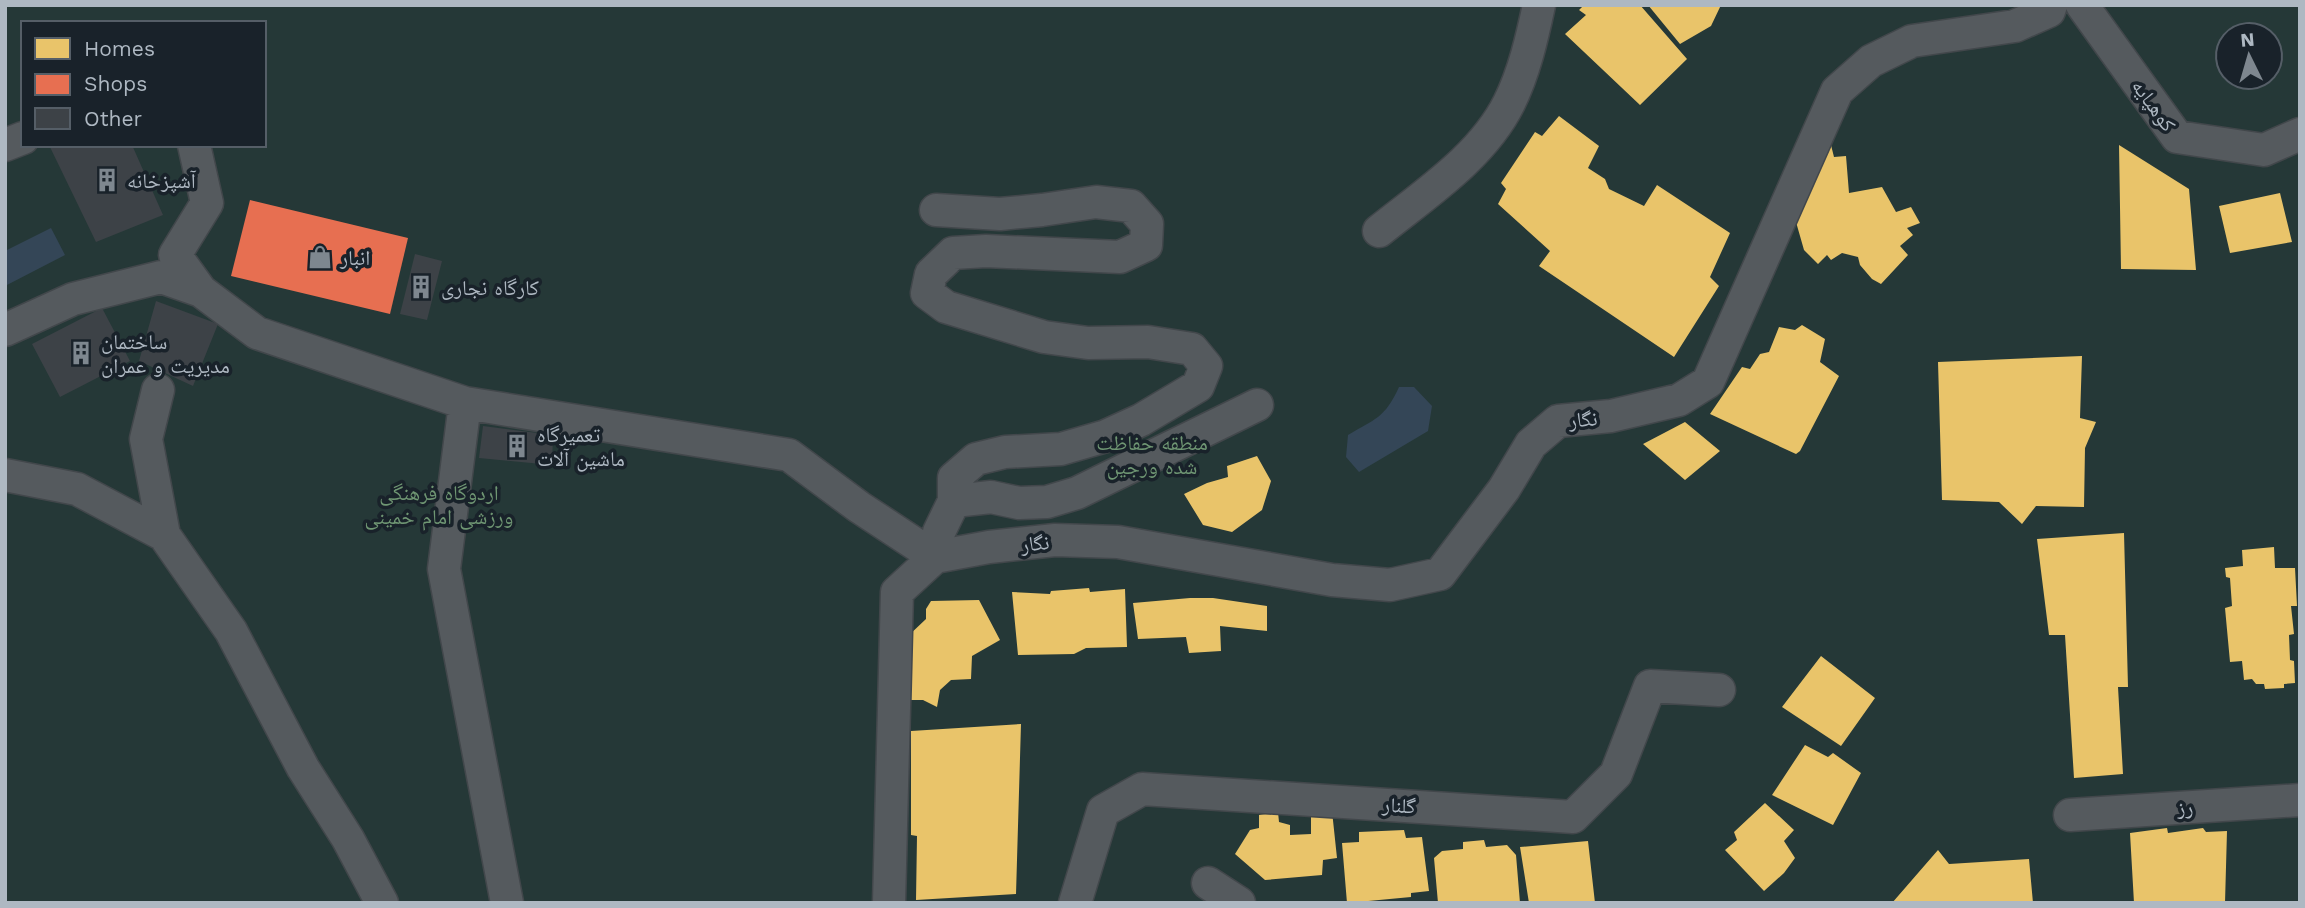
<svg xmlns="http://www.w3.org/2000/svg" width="2305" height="908" font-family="'Work Sans','Noto Naskh Arabic',sans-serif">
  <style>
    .green { fill: #253837; fill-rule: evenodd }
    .water { fill: #344657 }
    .homes { fill: #e9c46a }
    .shops { fill: #e76f51 }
    .building { fill: #3d4247 }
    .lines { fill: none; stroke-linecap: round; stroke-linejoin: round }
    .minor-casing { stroke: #42474b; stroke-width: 35 }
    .minor { stroke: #555a5e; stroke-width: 32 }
    .labels { text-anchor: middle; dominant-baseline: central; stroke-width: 7; stroke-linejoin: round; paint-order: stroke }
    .street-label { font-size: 21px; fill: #aeb8c2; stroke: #19222a }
    .poi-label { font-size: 21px; fill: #aeb8c2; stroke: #19222a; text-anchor: start }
    .park-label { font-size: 21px; fill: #6f9673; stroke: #19222a }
  </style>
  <rect width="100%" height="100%" fill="#252b30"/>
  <!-- green -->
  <path class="green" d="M 5,5 L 2300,5 L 2300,903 L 5,903 ZM 23,23 L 264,23 L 264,145 L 23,145 ZM 2228,35 L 2270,35 L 2270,77 L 2228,77 Z"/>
  <!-- water -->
  <path class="water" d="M 51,228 L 65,255 L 5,286 L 5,251 Z
    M 1399,387 L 1414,387 L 1432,406 L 1428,431 L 1359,472 L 1346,457 L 1348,435 C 1375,419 1385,418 1399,387 Z"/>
  <!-- homes -->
  <path class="homes" d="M 1584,5 L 1640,5 L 1687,59 L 1640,105 L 1565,34 L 1586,15 L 1579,10 Z
    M 1648,5 L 1721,5 L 1711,26 L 1680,44 Z
    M 1559,116 L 1599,146 L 1588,168 L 1605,179 L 1609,189 L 1644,206 L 1657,185 L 1730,233 L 1710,277 L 1719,286 L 1674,357 L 1539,266 L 1550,251 L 1498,204 L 1506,189 L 1501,183 L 1535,132 L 1542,136 Z
    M 1822,137 L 1831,145 L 1834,157 L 1846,156 L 1849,193 L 1882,187 L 1896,212 L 1911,207 L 1920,223 L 1907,228 L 1913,235 L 1900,246 L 1908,255 L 1881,284 L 1872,279 L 1860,265 L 1858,257 L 1842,253 L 1831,260 L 1827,255 L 1818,264 L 1804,250 L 1794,215 Z
    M 2119,145 L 2189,189 L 2196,270 L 2121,269 Z
    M 2280,193 L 2292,242 L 2230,253 L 2219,206 Z
    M 1802,325 L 1825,339 L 1820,362 L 1839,376 L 1800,451 L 1796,454 L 1710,414 L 1742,367 L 1750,369 L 1760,354 L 1769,352 L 1779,327 L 1795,330 Z
    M 2082,356 L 2080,418 L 2096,422 L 2085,448 L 2084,507 L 2036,506 L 2022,524 L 1999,502 L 1942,500 L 1938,362 Z
    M 1685,422 L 1720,451 L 1685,480 L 1643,444 Z
    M 1257,456 L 1271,481 L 1262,510 L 1232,532 L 1203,525 L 1184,494 L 1207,483 L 1228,477 L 1227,466 Z
    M 2124,533 L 2128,687 L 2118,687 L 2123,774 L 2074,778 L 2065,635 L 2049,635 L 2037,539 Z
    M 2274,547 L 2275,568 L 2295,568 L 2297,606 L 2291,606 L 2294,634 L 2289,635 L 2290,660 L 2294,661 L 2295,683 L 2284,684 L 2284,688 L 2265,689 L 2264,684 L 2256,684 L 2252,679 L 2244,680 L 2242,661 L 2230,662 L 2225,608 L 2232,606 L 2230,578 L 2226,577 L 2225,568 L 2243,566 L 2242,550 Z
    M 1089,588 L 1090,592 L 1125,589 L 1127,647 L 1086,648 L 1074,654 L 1018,655 L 1012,592 L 1050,594 L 1051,591 Z
    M 1190,598 L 1213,598 L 1267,606 L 1267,631 L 1220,626 L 1221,651 L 1189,653 L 1186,637 L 1138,639 L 1133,603 Z
    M 979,600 L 1000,640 L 972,656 L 971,679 L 951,680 L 940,690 L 937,707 L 923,700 L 900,700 L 900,684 L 912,675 L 907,637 L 926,619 L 926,609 L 931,601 Z
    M 1821,656 L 1875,698 L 1841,746 L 1782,707 Z
    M 1021,724 L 1016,894 L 916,900 L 917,836 L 911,835 L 911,731 Z
    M 1805,745 L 1828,757 L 1833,753 L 1861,773 L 1833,825 L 1772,795 Z
    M 1765,803 L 1794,830 L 1784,841 L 1795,858 L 1784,873 L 1764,891 L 1725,850 L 1737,840 L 1734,832 Z
    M 1332,811 L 1337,858 L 1323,860 L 1322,875 L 1265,880 L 1235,854 L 1250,830 L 1259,828 L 1259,815 L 1278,812 L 1279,822 L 1290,825 L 1290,835 L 1311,834 L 1311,812 Z
    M 2167,828 L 2168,833 L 2203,828 L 2206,832 L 2227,831 L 2225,903 L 2134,903 L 2130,833 Z
    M 1404,830 L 1406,838 L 1422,837 L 1429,891 L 1411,893 L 1411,897 L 1347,903 L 1342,843 L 1359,842 L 1359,832 Z
    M 1484,840 L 1486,847 L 1507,845 L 1516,855 L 1520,903 L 1438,903 L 1434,858 L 1442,851 L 1463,849 L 1463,842 Z
    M 1588,841 L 1595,903 L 1529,903 L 1520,847 Z
    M 1938,850 L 1949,864 L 2029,859 L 2033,903 L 1892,903 Z"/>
  <!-- shops -->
  <path class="shops" d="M 250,200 L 408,238 L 390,314 L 231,276 Z"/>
  <!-- building -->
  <path class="building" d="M 49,145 L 132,145 L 163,215 L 96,242 Z
    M 415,254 L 442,261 L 427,320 L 400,314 Z
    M 156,301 L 218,324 L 193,386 L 139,361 Z
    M 102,308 L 130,361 L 60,397 L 32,344 Z
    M 483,426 L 553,435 L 552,465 L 479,458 Z"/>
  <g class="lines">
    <!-- minor casing -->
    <g class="minor-casing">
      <path id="minor" d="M 2082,5 L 2177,137 L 2264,150 L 2300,134
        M 5,145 L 23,138
        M 194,145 L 207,203 L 175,255 L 201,291 L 257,333 L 465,403 L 789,455 L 859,507 L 935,557 L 939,532 L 954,501 L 991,497 L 1019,503 L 1047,502 L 1077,493 L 1257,405
        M 936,210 L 1000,214 L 1042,210 L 1096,202 L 1131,206 L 1147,224 L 1146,245 L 1120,257 L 986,251 L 953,253 L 931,274 L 927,293 L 946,307 L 1044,337 L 1088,343 L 1148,342 L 1192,349 L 1206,366 L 1198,386 L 1141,420 L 1106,436 L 1061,449 L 1005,452 L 976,459 L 954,478 L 954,501
        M 1379,231 C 1425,194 1482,157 1509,103 C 1524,73 1532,38 1539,5
        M 5,330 L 73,299 L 161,277 L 201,291
        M 158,390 L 146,439 L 164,535
        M 465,403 L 444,569 L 507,903
        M 5,475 L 77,489 L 164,535 L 231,631 L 303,768 L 348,839 L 382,903
        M 2070,815 L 2300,800
        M 1208,883 L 1239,903
        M 889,903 L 897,592 L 935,557 L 989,547 L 1055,540 L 1118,542 L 1332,580 L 1390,585 L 1440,574 L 1504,489 L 1531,444 L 1558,421 L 1611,416 L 1679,400 L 1708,382 L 1837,91 L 1871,61 L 1912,41 L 2015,26 L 2049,11 L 2051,5
        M 1075,903 L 1103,811 L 1142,789 L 1573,817 L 1616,774 L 1650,686 L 1719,690"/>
    </g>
    <!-- minor -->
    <use href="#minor" class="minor"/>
  </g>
  <!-- icons -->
  <defs>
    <g id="building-bare" transform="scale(1.89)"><path d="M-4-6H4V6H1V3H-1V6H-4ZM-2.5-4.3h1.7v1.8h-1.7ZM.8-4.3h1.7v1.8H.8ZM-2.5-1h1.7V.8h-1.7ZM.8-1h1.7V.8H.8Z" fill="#7e878f" stroke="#19222a" stroke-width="2.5" paint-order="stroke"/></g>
    <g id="shop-bare" transform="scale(1.89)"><path d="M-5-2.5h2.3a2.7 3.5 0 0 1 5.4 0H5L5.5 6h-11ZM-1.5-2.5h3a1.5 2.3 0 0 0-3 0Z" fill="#7e878f" stroke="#19222a" stroke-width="2.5" paint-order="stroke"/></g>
  </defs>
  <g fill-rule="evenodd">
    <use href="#building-bare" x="107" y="180"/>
    <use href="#shop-bare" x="320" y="257"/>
    <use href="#building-bare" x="421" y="287"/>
    <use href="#building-bare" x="81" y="353"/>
    <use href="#building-bare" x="517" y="446"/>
  </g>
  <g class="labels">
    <!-- street labels -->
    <g class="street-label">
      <text transform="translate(2154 105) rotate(54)">کوهپایه</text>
      <text transform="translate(1583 419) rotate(-5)">نگار</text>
      <text transform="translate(1035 543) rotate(-6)">نگار</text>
      <text transform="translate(1399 805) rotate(4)">گلنار</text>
      <text transform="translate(2185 807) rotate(-4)">رز</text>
    </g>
    <!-- poi labels -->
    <g class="poi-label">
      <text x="127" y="180">آشپزخانه</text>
      <text x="340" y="257">انبار</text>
      <text x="441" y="287">کارگاه نجاری</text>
      <text x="101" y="341">ساختمان<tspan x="101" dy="24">مدیریت و عمران</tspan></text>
      <text x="537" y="434">تعمیرگاه<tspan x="537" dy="24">ماشین آلات</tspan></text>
    </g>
    <!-- park labels -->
    <g class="park-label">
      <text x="1152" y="442">منطقه حفاظت<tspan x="1152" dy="24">شده ورجین</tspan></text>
      <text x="439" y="492">اردوگاه فرهنگی<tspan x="439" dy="24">ورزشی امام خمینی</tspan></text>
    </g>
  </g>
  <!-- border -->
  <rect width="2305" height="908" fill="none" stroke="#aeb8c2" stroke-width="14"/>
  <!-- legend -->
  <rect x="21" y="21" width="245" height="126" fill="#19222a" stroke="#555e67" stroke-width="2"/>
  <rect x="35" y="38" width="35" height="21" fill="#e9c46a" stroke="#555e67" stroke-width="2"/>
  <text x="84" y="56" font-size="21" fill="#aeb8c2">Homes</text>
  <rect x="35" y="74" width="35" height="21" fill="#e76f51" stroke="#555e67" stroke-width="2"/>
  <text x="84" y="91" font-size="21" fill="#aeb8c2">Shops</text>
  <rect x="35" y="108" width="35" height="21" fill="#3d4247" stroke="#555e67" stroke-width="2"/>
  <text x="84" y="126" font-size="21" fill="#aeb8c2">Other</text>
  <!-- north arrow -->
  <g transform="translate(2249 56) rotate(355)"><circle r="33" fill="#19222a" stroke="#555e67" stroke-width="2"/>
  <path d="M0-5L12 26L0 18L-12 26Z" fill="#7e878f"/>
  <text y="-10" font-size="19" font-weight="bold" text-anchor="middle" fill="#aeb8c2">N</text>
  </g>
</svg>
